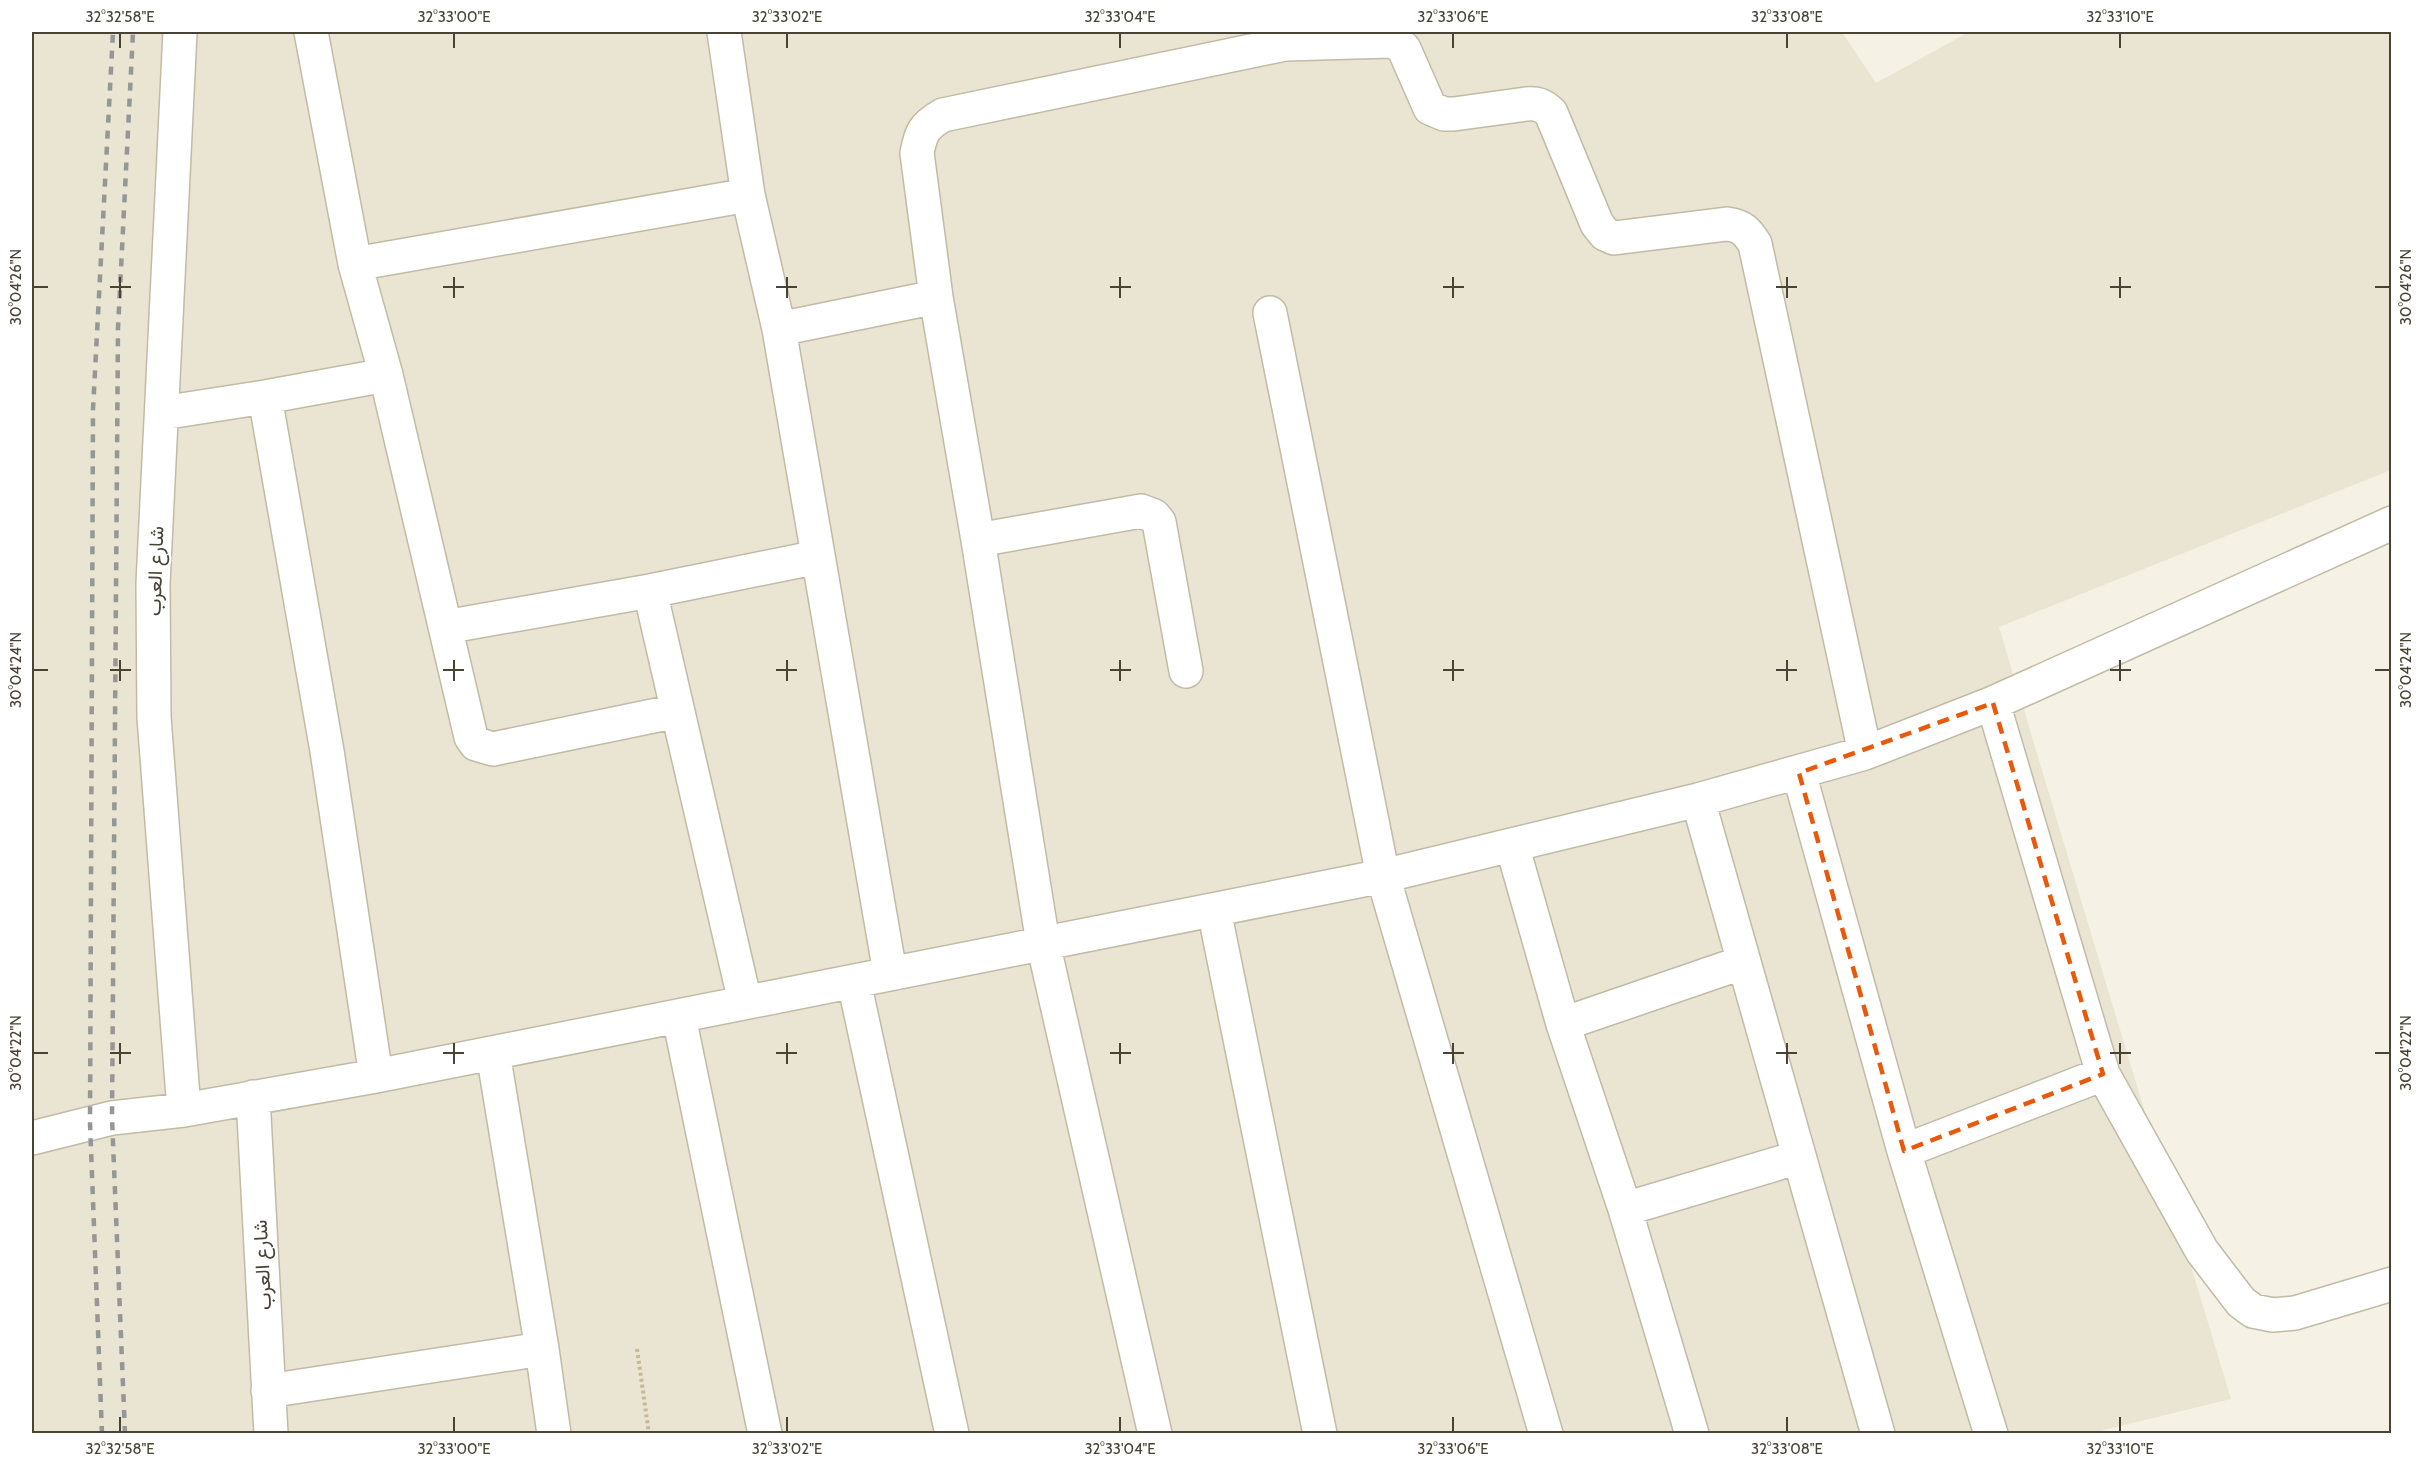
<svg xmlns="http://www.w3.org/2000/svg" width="2423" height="1465" font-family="Cabin,Vazirmatn,sans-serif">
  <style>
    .residential { fill: #e9e5d2 }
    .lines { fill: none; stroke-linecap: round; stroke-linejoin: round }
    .street-casing { stroke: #c1bba6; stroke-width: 36 }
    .path { stroke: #c5ba96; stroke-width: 4; stroke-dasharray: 3 3; stroke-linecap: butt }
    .street { stroke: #fff; stroke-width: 33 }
    .rail { stroke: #969696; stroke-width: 4.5; stroke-dasharray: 8 8; stroke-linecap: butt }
    .marked { fill: none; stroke: #e8590c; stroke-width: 4.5; stroke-dasharray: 12 8; stroke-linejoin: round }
    .ticks { fill: none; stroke: #484334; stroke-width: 2 }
    .labels { text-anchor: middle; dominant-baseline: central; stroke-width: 4.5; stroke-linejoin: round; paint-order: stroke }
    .street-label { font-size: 20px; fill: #484334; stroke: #fff }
    .neatline { fill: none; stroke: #484334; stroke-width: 2 }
    .ticks-label { font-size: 15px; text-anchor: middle; fill: #484334 }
  </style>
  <rect width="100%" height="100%" fill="#f5f2e5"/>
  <!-- residential -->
  <path class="residential" d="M 32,32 L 1842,32 L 1876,83 L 1969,32 L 2391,32 L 2391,470 L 1999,627 L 2231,1399 L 2088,1434 L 32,1433 Z"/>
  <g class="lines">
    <!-- street casing -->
    <g class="street-casing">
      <path id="street" d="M 180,32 L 153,584 L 154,717 L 184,1110
        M 311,32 L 355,264 L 386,375 L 471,737 L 476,744 L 493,749 L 677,711
        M 724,32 L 748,195 L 779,329 L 890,973
        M 1285,44 L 1390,41 L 1399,44 L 1404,49 L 1430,108 L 1444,114 L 1454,114 L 1526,104 C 1537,103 1543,105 1551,113 L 1597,224 L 1605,234 L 1614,238 L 1727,224 C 1742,226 1747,231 1755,244 L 1865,753
        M 355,264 L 748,195
        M 1270,313 L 1383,876 L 1546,1434
        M 779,329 L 936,297
        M 162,413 L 265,397
        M 978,540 L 1141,511 L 1154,516 L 1159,522 L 1186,671
        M 650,591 L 745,1002
        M 445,627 L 650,591 L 818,557
        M 1993,703 L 2103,1074 L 2202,1251 L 2241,1302 L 2253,1311 L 2273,1315 L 2295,1313 L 2392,1284
        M 1799,773 L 1904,1151 L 1991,1434
        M 1698,800 L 1878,1434
        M 1512,845 L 1563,1024
        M 1214,910 L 1320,1434
        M 854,982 L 952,1434
        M 679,1017 L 765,1434
        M 493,1053 L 542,1349 L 554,1434
        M 376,1076 L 327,751 L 265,397 L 386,375
        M 253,1097 L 271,1434
        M 32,1138 L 112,1118 L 184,1110 L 376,1076 L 1383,876 L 1698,800 L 1865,753 L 1993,703 L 2392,523
        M 1904,1151 L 2103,1074
        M 1625,1209 L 1799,1157
        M 268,1391 L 542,1349
        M 1155,1434 L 1043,943 L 978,540 L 936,297 L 917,153 C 921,132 924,126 943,115 L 1285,44 L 1282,32
        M 1692,1434 L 1625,1209 L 1563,1024 L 1744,962"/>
    </g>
    <!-- path -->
    <path class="path" d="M 637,1349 L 649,1434"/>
    <!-- street -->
    <use href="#street" class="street"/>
    <!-- rail -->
    <path class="rail" d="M 102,1434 L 90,1123 L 93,409 L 113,32
      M 125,1434 L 112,1118 L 118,328 L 133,32"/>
  </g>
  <!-- marked area -->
  <path class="marked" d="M 1993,703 L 2103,1074 L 1904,1151 L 1799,773 Z"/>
  <!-- ticks -->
  <path class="ticks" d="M 120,33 L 120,48M 454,33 L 454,48M 787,33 L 787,48M 1120,33 L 1120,48M 1453,33 L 1453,48M 1787,33 L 1787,48M 2120,33 L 2120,48M 120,277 L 120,298M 454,277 L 454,298M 787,277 L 787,298M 1120,277 L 1120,298M 1453,277 L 1453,298M 1787,277 L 1787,298M 2120,277 L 2120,298M 33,287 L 48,287M 110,287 L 131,287M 443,287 L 464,287M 776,287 L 797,287M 1110,287 L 1131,287M 1443,287 L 1464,287M 1776,287 L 1797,287M 2110,287 L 2131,287M 2375,287 L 2390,287M 120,660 L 120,681M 454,660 L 454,681M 787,660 L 787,681M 1120,660 L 1120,681M 1453,660 L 1453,681M 1787,660 L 1787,681M 2120,660 L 2120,681M 33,670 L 48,670M 110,670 L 131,670M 443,670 L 464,670M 776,670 L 797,670M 1110,670 L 1131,670M 1443,670 L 1464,670M 1776,670 L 1797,670M 2110,670 L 2131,670M 2375,670 L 2390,670M 120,1043 L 120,1064M 454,1043 L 454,1064M 787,1043 L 787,1064M 1120,1043 L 1120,1064M 1453,1043 L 1453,1064M 1787,1043 L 1787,1064M 2120,1043 L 2120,1064M 33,1053 L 48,1053M 110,1053 L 131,1053M 443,1053 L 464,1053M 776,1053 L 797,1053M 1110,1053 L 1131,1053M 1443,1053 L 1464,1053M 1776,1053 L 1797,1053M 2110,1053 L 2131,1053M 2375,1053 L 2390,1053M 120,1417 L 120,1432M 454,1417 L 454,1432M 787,1417 L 787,1432M 1120,1417 L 1120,1432M 1453,1417 L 1453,1432M 1787,1417 L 1787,1432M 2120,1417 L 2120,1432"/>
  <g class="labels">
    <!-- street labels -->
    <g class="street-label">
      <text transform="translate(155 571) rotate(-88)">شارع العرب</text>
      <text transform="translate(262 1265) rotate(-93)">شارع العرب</text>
    </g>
  </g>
  <!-- border -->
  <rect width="2423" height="1465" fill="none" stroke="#ffffff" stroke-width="66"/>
  <rect x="33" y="33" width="2357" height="1399" class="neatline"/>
  <g class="ticks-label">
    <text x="120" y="22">32°32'58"E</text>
    <text x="454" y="22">32°33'00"E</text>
    <text x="787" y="22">32°33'02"E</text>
    <text x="1120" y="22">32°33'04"E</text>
    <text x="1453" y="22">32°33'06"E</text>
    <text x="1787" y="22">32°33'08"E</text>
    <text x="2120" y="22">32°33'10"E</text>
    <text transform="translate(16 287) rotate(-90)" y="5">30°04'26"N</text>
    <text transform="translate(2406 287) rotate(-90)" y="5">30°04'26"N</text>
    <text transform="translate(16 670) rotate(-90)" y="5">30°04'24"N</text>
    <text transform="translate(2406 670) rotate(-90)" y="5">30°04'24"N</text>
    <text transform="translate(16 1053) rotate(-90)" y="5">30°04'22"N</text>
    <text transform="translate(2406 1053) rotate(-90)" y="5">30°04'22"N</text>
    <text x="120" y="1454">32°32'58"E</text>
    <text x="454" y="1454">32°33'00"E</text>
    <text x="787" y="1454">32°33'02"E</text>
    <text x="1120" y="1454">32°33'04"E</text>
    <text x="1453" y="1454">32°33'06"E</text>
    <text x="1787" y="1454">32°33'08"E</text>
    <text x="2120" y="1454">32°33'10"E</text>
  </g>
</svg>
